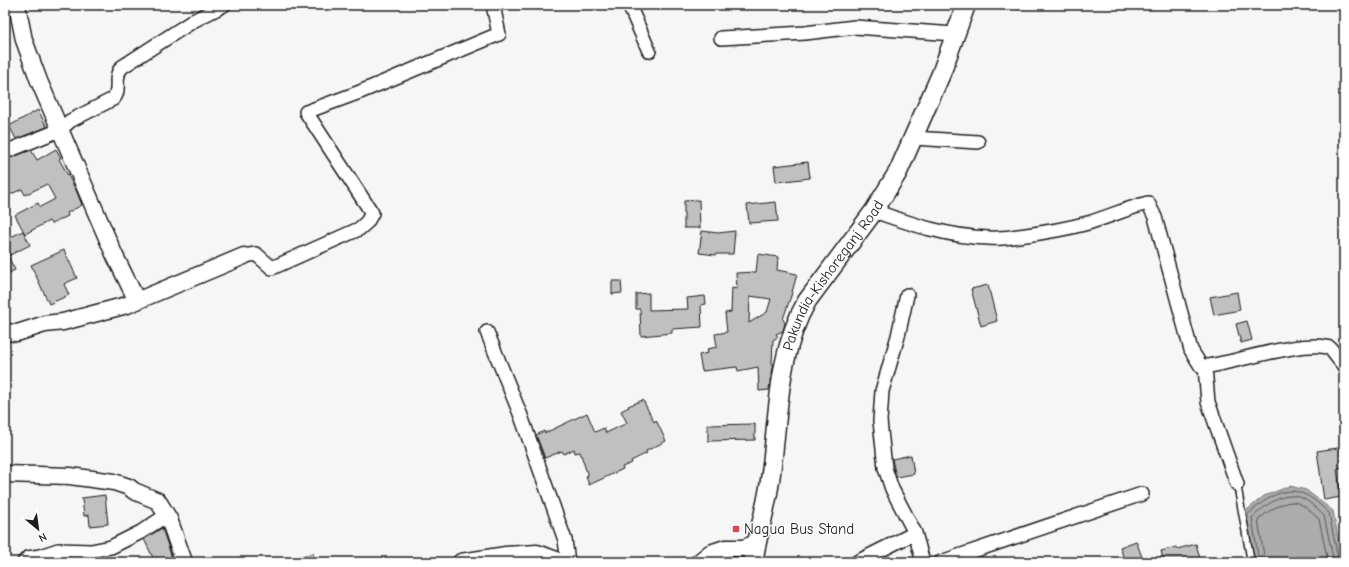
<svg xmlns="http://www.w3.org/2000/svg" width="1349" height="567" font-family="'Comic Neue',sans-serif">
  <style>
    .water { fill: #acacac; stroke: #727272 }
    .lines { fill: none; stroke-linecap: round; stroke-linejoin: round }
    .shore { stroke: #565656; stroke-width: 1 }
    .building { fill: #c0c0c0; stroke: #1c1c1c; fill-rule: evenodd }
    .service-casing { stroke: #1c1c1c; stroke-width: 9 }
    .minor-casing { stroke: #1c1c1c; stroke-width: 16 }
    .tertiary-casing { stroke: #1c1c1c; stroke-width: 19 }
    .secondary-casing { stroke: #1c1c1c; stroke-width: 21 }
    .service { stroke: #fff; stroke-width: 6 }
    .minor { stroke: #fff; stroke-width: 13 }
    .tertiary { stroke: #fff; stroke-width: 16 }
    .secondary { stroke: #fff; stroke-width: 18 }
    .poi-dot { fill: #d1495b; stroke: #fff; stroke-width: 1.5 }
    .labels { text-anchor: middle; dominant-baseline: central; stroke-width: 3; stroke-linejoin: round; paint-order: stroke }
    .street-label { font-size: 15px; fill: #1c1c1c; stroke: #fff }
    .poi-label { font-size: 15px; fill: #1c1c1c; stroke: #fff; text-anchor: start }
  </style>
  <rect width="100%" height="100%" fill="#f6f6f6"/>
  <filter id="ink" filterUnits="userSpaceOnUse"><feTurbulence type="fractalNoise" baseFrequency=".025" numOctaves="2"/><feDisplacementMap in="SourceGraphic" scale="8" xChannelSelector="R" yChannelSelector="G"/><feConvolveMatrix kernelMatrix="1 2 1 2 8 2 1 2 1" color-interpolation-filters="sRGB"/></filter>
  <g filter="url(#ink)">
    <!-- water -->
    <path class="water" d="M 1290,486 L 1306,490 L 1333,511 L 1343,562 L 1250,562 L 1242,514 L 1264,496 Z"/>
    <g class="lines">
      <!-- shore -->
      <path class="shore" d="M 1247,515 C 1262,502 1283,484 1304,494 C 1313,498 1322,506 1329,513 L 1338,559 L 1341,562
        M 1259,562 L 1252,518 C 1264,506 1284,490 1302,498 C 1310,502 1318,510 1324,516 L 1334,562
        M 1265,562 L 1258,520 C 1266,513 1281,502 1292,502 C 1302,502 1312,513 1319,519 L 1328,562"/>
    </g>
    <!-- building -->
    <path class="building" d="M 38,110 L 47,127 L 16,139 L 9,126 Z
      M 56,149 L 61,158 L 59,159 L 76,190 L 82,205 L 67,213 L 68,216 L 51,224 L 49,221 L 25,234 L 15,215 L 38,203 L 40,207 L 55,199 L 47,184 L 25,195 L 22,189 L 5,197 L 5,160 L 31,150 L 37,160 Z
      M 808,162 L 810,178 L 776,182 L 774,166 Z
      M 699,200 L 700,228 L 684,228 L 684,201 Z
      M 776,202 L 778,221 L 749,223 L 747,205 Z
      M 23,231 L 30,245 L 8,256 L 15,270 L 5,275 L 5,240 Z
      M 702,231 L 718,233 L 735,231 L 733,254 L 716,254 L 716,255 L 699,253 Z
      M 64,250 L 77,278 L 64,284 L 69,295 L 49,304 L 31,265 Z
      M 758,254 L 778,257 L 777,270 L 797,274 L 791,296 L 783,319 L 785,323 L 783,331 L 776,334 L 778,337 L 773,340 L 772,364 L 774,364 L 772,373 L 771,373 L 769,390 L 759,391 L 758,367 L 738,371 L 737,367 L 702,371 L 699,355 L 708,353 L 707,349 L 717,347 L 715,334 L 727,332 L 725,313 L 731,312 L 732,288 L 737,289 L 736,273 L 756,272 ZM 750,296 L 771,299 L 767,312 L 749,323 Z
      M 612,281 L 621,281 L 622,293 L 612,294 Z
      M 988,285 L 997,321 L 981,326 L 971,289 Z
      M 1237,292 L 1240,310 L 1214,315 L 1210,297 Z
      M 649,293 L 649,310 L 688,309 L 687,298 L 705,296 L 706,304 L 701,305 L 702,327 L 672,329 L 672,333 L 641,336 L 640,309 L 636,309 L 636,294 Z
      M 1247,321 L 1252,340 L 1241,343 L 1236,324 Z
      M 643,400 L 654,422 L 656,420 L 666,441 L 646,451 L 647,453 L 631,461 L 632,463 L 622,467 L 623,469 L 589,485 L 586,476 L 588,476 L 580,452 L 575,453 L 574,449 L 564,454 L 562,451 L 545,458 L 536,435 L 544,431 L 545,433 L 587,413 L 595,432 L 604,428 L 606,433 L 627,423 L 621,411 L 629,407 L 628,406 Z
      M 755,424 L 755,440 L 708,441 L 708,425 Z
      M 1344,447 L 1344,466 L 1337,469 L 1341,497 L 1324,500 L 1317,451 Z
      M 911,455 L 914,474 L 896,477 L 892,459 Z
      M 105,495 L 108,524 L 90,526 L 89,515 L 84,516 L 82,498 Z
      M 162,528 L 173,561 L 171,562 L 155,562 L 144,539 Z
      M 1136,541 L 1142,557 L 1139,558 L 1141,562 L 1125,562 L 1120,547 Z
      M 1196,544 L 1201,562 L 1164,562 L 1161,551 L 1176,547 L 1177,549 Z
      M 313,553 L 315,562 L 290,562 L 290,559 Z
      M 99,558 L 101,562 L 74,562 L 82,559 Z"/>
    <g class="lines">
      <!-- service casing -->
      <g class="service-casing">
        <path id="service" d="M 1237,484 L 1251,562"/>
      </g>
      <!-- minor casing -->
      <g class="minor-casing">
        <path id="minor" d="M 629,5 L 649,51
          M 721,38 L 805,33 L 855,27 L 955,34
          M 913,138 L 978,142
          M 5,152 L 60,130 L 70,121 L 113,99 C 122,90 112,78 122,67 L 193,21 L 224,5
          M 874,211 C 911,224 949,237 989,238 C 999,239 1010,237 1019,236 C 1042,233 1066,229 1088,223 C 1108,217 1128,208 1148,203 L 1155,217 L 1191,350 L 1201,366 C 1209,367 1219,364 1228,362 C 1251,357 1310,340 1330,348 L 1344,366
          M 249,255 L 244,256 L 256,254 L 272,268 L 359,229 L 367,222 L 372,213 L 306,112 L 360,92 L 499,34 L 493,5
          M 907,295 L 898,336 L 882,391 L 880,421 L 885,468 L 892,489 L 915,533 L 923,562
          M 487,332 L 521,416 L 565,540 L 568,562
          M 1205,367 L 1208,402 L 1237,484
          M 24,562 L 28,558 L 40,556 L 58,550 L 91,551 L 111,547 L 141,532 L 167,515
          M 857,562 L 915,533
          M 941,562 L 1142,494"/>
      </g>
      <!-- tertiary casing -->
      <g class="tertiary-casing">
        <path id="tertiary" d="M 17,5 L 24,40 L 39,81 L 114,254 L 137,301
          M 5,332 L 17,333 L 45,324 L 63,322 L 127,305 L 244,256
          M 5,474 L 70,476 L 114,482 L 129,487 L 134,491 L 158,501 L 169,519 L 184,562
          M 461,562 L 506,555 L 537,553 L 562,562
          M 699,562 L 710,553 L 725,548 L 744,548 L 756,543"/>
      </g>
      <!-- secondary casing -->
      <g class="secondary-casing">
        <g id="secondary">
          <path id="s1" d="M 753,562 C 757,537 765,513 769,487 C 779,425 775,357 807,301 L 874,211 L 898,172 L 941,74 L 966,5"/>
        </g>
      </g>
      <!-- service -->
      <use href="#service" class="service"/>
      <!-- minor -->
      <use href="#minor" class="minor"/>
      <!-- tertiary -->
      <use href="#tertiary" class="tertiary"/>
      <!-- secondary -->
      <use href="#secondary" class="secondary"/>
    </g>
  </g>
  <!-- markers -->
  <rect class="poi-dot" x="732" y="525" width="8" height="8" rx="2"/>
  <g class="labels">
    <!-- street labels -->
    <g class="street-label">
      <text stroke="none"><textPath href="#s1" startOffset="303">Pakundia-Kishoreganj Road</textPath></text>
    </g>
    <!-- poi labels -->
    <g class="poi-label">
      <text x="744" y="529">Nagua Bus Stand</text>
    </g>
  </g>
  <!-- margin -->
  <rect width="1349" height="567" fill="none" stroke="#fff" stroke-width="20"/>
  <rect x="10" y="10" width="1329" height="547" fill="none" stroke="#1c1c1c" stroke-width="1.5" filter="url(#ink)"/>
  <!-- north arrow -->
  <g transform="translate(38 529) rotate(151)" stroke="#ffffff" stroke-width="3" paint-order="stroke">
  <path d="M0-3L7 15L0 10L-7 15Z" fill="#1c1c1c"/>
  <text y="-6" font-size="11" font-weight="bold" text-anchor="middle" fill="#1c1c1c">N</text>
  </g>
</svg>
